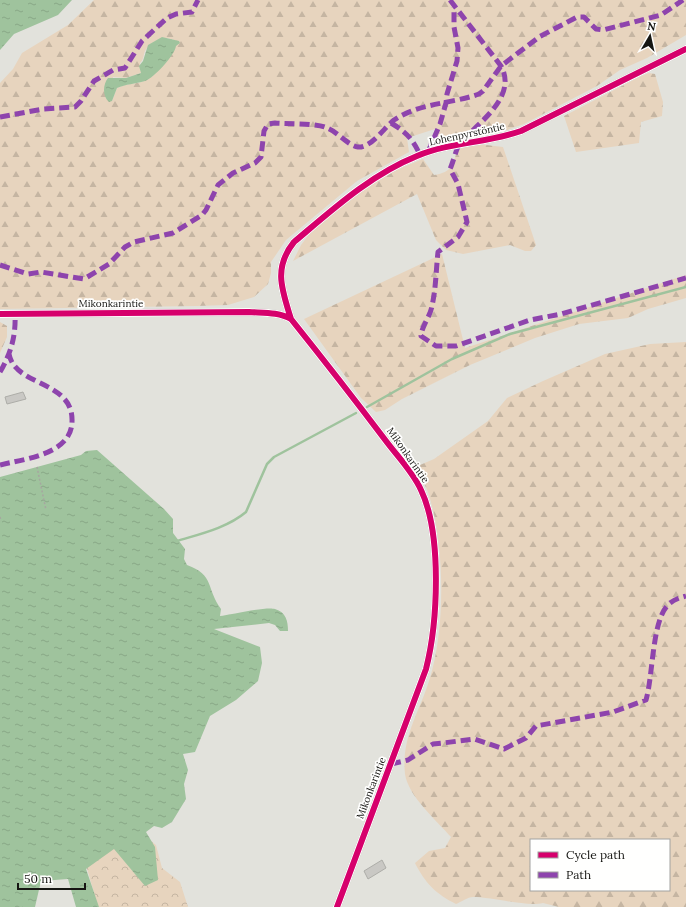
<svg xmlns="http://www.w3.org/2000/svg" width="686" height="907" font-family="Lora,serif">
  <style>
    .forest { fill: url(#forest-firs); fill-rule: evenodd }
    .park { fill: url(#park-crowns) }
    .water { fill: url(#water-ripples) }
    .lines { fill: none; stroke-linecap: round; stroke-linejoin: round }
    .stream { stroke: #9fc39d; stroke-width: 2.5 }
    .building { fill: #c9c8c4; stroke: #adada8 }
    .path { stroke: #a6a6a0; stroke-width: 1.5; stroke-dasharray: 2 2; stroke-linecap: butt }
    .minor { stroke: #a7aba2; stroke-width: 8 }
    .quiet { stroke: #8e44ad; stroke-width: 5; stroke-dasharray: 10 5; stroke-linecap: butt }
    .cycleway-casing { stroke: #fffffe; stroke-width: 8 }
    .cycleway { stroke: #d6006c; stroke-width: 6 }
    .labels { text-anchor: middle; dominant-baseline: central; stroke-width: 3.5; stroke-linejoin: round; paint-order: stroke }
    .street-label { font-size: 10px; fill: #161613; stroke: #fffffe }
  </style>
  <defs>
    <pattern id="forest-firs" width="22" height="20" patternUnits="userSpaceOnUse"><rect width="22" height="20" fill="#e7d4be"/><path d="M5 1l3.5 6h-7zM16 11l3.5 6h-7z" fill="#c5b5a2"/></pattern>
    <pattern id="park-crowns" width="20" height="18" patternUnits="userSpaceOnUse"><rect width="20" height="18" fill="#e7d4be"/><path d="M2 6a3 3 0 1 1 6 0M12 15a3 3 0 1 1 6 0" fill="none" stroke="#c5b5a2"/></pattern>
    <pattern id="water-ripples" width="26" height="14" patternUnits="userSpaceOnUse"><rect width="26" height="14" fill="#9fc39d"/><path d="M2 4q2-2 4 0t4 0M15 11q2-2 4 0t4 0" fill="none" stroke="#88a786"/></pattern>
  </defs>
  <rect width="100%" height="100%" fill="#e2e2dc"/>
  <!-- forest -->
  <path class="forest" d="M 94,0 L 686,0 L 686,35 L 647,58 L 620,70 L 597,86 L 524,124 L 504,131 L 440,143 L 435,129 L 407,138 L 409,152 L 357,181 L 286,240 L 271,262 L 271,273 L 268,284 L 254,297 L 228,305 L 197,306 L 0,309 L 0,83 L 13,69 L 22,53 L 68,25 ZM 167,38 L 174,40 C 166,55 160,77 141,82 C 133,84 125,84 117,88 L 112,101 L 113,77 L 126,78 L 141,73 L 140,63 C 144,59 143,56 145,51 C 150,42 157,40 167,38 Z
    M 649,73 L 655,74 L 663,102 L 662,116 L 641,122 L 639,143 L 576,152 L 564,116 L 641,76 Z
    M 478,144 L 503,147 L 536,245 L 531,251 L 525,251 L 510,245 L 463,254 L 446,250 L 436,240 L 417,194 L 293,261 L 301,245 L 310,233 L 337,210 L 376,181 L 396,170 L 423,159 L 434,175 C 453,172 452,165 458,149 Z
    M 442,254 L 465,348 L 686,275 L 686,298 L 648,309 L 628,318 L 579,324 L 535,338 L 470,365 L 402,399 L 385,410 L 376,412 L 361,398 L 304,319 Z
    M 0,322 L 7,326 L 7,337 L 0,353 Z
    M 686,342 L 686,907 L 559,907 L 543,903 C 526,907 493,897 473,897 C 468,897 461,902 456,904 C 436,894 425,883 415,863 L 429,851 L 445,848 L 451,837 C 437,821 408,796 405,774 C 401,738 419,713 429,681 C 446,629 445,544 428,492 C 424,481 415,470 410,460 L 413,459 L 420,465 L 434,459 L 488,421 L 507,398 L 543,381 L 605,354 L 650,344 ZM 531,840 L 669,840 L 669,890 L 531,890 Z"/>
  <!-- park -->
  <path class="park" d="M 134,827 L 156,845 L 162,868 L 180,882 L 188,907 L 98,907 L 82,851 Z"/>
  <!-- water -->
  <path class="water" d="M 0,0 L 72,0 L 58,15 L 14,34 L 0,50 Z
    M 162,37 L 179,41 L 180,43 L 176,46 C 175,55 154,78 145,81 C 135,84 126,84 117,88 L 112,101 L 109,102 C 102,96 103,84 108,78 L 126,78 L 141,73 L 139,66 L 143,61 L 148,45 Z
    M 97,450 L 164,509 L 173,519 L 173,533 L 185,549 L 184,559 L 187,565 C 215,575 206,589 221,609 L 220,616 C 230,615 267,606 275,609 C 286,612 288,621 288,631 L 280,631 L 275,625 L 269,623 L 214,629 L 260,647 L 262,663 L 258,681 L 236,700 L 210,716 L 195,752 L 183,754 L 188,770 L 184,784 L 186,799 L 172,822 L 162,828 L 154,826 L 146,832 L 155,847 L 158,880 L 145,886 L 114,849 L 86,869 L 99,907 L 76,907 L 68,879 L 41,881 L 35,907 L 0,907 L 0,477 L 81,455 L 86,451 Z"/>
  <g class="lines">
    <!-- stream -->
    <path class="stream" d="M 367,407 L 452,359 L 510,334 L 686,287
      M 177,541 C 200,534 227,528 246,512 L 267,464 L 274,457 L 356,413"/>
  </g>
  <!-- building -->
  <path class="building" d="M 23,392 L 26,399 L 7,404 L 5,397 Z
    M 382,860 L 386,868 L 368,879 L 364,871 Z"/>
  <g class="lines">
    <!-- path -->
    <path class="path" d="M 37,467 L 46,510
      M 0,517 L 1,521"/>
    <!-- minor -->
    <path class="minor" d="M 0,314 L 249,312 C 263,313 279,312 291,319 C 323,359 355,400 386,441 C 398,457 413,472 421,490 C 442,534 438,622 426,669 L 337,907
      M 291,319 C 282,290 273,268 294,242 C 332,210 370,175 417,156 C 450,142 487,143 521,131 L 686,49"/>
    <!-- quiet -->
    <path class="quiet" d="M 450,0 L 501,66 C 518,97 478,123 460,143 C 457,146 453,163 450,169 L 458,184 L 467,222 L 458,237 L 438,252 C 436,270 436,288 432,306 C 430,317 422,325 421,336 L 436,346 L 456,346 L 530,320 L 561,314 L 686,278
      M 0,117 L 43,109 L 75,107 L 81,101 L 94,81 L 113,70 L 125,68 L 142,41 L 167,18 L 176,14 L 192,12 L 198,0
      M 391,123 C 406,132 413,139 420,155
      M 428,152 L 440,124 L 446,103 L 447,94 L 457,61 L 458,48 L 454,27 L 454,7
      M 0,265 L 28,274 L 41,272 L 84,279 L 109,264 L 125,247 L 134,242 L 173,233 L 202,215 L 206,210 L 218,185 L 233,173 L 255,163 L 261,157 L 264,131 L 268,124 L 275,123 C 287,124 318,123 327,128 C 338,132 347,145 358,147 C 371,148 384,128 394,120 C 419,103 451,104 479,94 L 483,91 L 501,66 L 539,37 L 577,17 L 584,17 L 596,29 L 603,30 L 661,15 L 683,0
      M 0,372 C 11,353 16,336 15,314
      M 0,465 C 23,459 71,455 72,422 C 74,380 15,387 9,354
      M 391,764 L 408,760 L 433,744 L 443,743 L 474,739 L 504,749 L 526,738 L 536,726 L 613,712 L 646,700 C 653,676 652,623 667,606 C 672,600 679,598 686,596"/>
    <!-- cycleway casing -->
    <g class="cycleway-casing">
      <path id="cycleway" d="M 0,314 L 249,312 C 263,313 279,312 291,319 C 323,359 355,400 386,441 C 398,457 413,472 421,490 C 442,534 438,622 426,669 L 337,907
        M 291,319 C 282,290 273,268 294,242 C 332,210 370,175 417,156 C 450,142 487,143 521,131 L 686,49"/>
    </g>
    <!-- cycleway -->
    <use href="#cycleway" class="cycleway"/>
  </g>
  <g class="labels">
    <!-- street labels -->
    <g class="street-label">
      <text transform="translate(467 134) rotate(-12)">Lohenpyrstöntie</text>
      <text x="111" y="303">Mikonkarintie</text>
      <text transform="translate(408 455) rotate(55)">Mikonkarintie</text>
      <text transform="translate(371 788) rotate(-69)">Mikonkarintie</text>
    </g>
  </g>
  <!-- legend -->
  <rect x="530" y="839" width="140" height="52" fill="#fffffe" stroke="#a2a2a0"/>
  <rect x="538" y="852" width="20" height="6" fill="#d6006c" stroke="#a2a2a0"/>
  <text x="566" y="859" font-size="12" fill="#161613">Cycle path</text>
  <rect x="538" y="872" width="20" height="6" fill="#8e44ad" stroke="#a2a2a0"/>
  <text x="566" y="879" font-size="12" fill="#161613">Path</text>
  <!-- north arrow -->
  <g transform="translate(650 36) rotate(9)" stroke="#fffffe" stroke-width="3" paint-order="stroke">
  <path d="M0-3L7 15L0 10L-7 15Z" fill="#161613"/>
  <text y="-6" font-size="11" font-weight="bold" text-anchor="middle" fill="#161613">N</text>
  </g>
  <!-- scale -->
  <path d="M18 883v6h67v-6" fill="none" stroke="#161613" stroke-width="2"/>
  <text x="24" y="883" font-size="12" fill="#161613" stroke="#fffffe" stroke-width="3" paint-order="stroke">50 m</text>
</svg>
